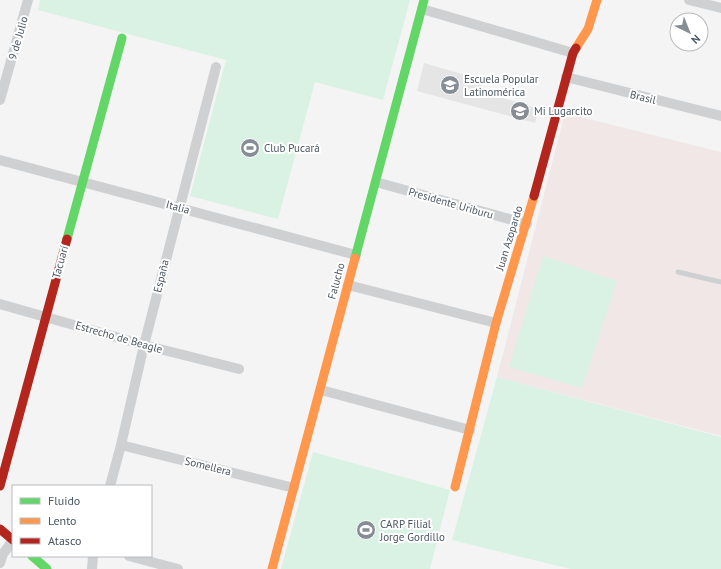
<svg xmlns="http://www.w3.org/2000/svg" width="721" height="569" font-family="'PT Sans',sans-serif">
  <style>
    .education { fill: #e6e5e6 }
    .medical { fill: #f1e7e6 }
    .green { fill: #d9f2e3 }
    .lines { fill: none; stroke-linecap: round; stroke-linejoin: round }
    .lane { stroke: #ced0d2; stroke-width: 5 }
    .street { stroke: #ced0d2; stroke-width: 10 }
    .fast { stroke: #63d668; stroke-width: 9 }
    .slow { stroke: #ff974d; stroke-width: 9 }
    .jam { stroke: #b3261e; stroke-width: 9 }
    .labels { text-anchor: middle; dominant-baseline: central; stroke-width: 4; stroke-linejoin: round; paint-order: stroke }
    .street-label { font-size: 11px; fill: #4a5661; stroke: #fff }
    .poi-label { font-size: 11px; fill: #4a5661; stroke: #fff; text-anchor: start }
  </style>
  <rect width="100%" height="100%" fill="#f4f4f4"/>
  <!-- education -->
  <path class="education" d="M 424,63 L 483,80 L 480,91 L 539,109 L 535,123 L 417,91 Z"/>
  <!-- medical -->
  <path class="medical" d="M 565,113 L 721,152 L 721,436 L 497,377 Z"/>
  <!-- green -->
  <path class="green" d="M 40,0 L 410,0 L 383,100 L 315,82 L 278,219 L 190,196 L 226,60 L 38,10 Z
    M 543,256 L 617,281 L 582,388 L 509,367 Z
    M 497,377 L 721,437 L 721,569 L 571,569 L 452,540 Z
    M 313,452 L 450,490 L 430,569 L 281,569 Z"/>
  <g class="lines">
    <!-- lane -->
    <path class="lane" d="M 678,272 L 721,282"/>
    <!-- street -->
    <path class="street" d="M 689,0 L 721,8
      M 422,9 L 573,53
      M 566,77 L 721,116
      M 0,100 L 28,0
      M 0,160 L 356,255
      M 376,182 L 527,224
      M 348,285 L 496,323
      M 0,304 L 144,345 L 239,369
      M 321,390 L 470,430
      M 121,445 L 294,488
      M 110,486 L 121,445 L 144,345 L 216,67
      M 129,556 L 178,569
      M 0,563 L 3,554 L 13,540
      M 92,569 L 93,556"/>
    <!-- fast -->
    <path class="fast" d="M 67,239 L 122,38
      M 355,258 L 424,0
      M 32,556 L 47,569"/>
    <!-- slow -->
    <path class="slow" d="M 576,48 L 588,29 L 597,0
      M 455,487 L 496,323 L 534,196
      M 272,569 L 355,258"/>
    <!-- jam -->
    <path class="jam" d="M 534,196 L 573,53 L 576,48
      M 0,486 L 67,239
      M 0,529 L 13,540"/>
  </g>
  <!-- icons -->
  <defs>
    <g id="school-disc" transform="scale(1)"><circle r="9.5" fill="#868d94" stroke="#fff"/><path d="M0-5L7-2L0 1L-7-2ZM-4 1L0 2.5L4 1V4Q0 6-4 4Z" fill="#fff"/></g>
    <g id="stadium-disc" transform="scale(1)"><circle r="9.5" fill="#868d94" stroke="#fff"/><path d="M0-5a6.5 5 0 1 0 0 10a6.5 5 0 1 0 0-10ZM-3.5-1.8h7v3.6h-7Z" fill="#fff"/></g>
  </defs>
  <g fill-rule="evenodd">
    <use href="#school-disc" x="450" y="85"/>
    <use href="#school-disc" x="520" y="111"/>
    <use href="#stadium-disc" x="250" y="148"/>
    <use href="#stadium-disc" x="366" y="530"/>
  </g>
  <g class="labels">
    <!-- street labels -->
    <g class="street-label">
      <text transform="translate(18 38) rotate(-74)">9 de Julio</text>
      <text transform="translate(643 97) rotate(14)">Brasil</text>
      <text transform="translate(451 203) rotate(16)">Presidente Uriburu</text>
      <text transform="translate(178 207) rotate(15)">Italia</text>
      <text transform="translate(509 238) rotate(-73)">Juan Azopardo</text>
      <text transform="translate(60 262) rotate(-75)">Tacuarí</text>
      <text transform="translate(161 276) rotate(-76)">España</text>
      <text transform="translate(336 281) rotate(-75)">Falucho</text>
      <text transform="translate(119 337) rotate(16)">Estrecho de Beagle</text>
      <text transform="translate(208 466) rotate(14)">Somellera</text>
    </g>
    <!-- poi labels -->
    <g class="poi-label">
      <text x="464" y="79">Escuela Popular<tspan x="464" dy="13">Latinomérica</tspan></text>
      <text x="534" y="111">Mi Lugarcito</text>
      <text x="264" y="148">Club Pucará</text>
      <text x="380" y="524">CARP Filial<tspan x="380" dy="13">Jorge Gordillo</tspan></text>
    </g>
  </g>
  <!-- legend -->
  <rect x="12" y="485" width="140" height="72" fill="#ffffff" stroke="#b7bbc0"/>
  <rect x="20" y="498" width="20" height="6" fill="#63d668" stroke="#b7bbc0"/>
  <text x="48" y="505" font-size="12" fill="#4a5661">Fluido</text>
  <rect x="20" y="518" width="20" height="6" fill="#ff974d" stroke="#b7bbc0"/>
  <text x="48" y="525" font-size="12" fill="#4a5661">Lento</text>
  <rect x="20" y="538" width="20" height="6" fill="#b3261e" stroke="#b7bbc0"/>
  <text x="48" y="545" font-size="12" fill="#4a5661">Atasco</text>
  <!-- north arrow -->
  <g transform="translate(689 32) rotate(137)"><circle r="19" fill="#ffffff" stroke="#b7bbc0"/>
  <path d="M0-3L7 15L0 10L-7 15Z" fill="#868d94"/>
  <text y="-6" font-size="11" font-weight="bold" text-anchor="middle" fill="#4a5661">N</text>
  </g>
</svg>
